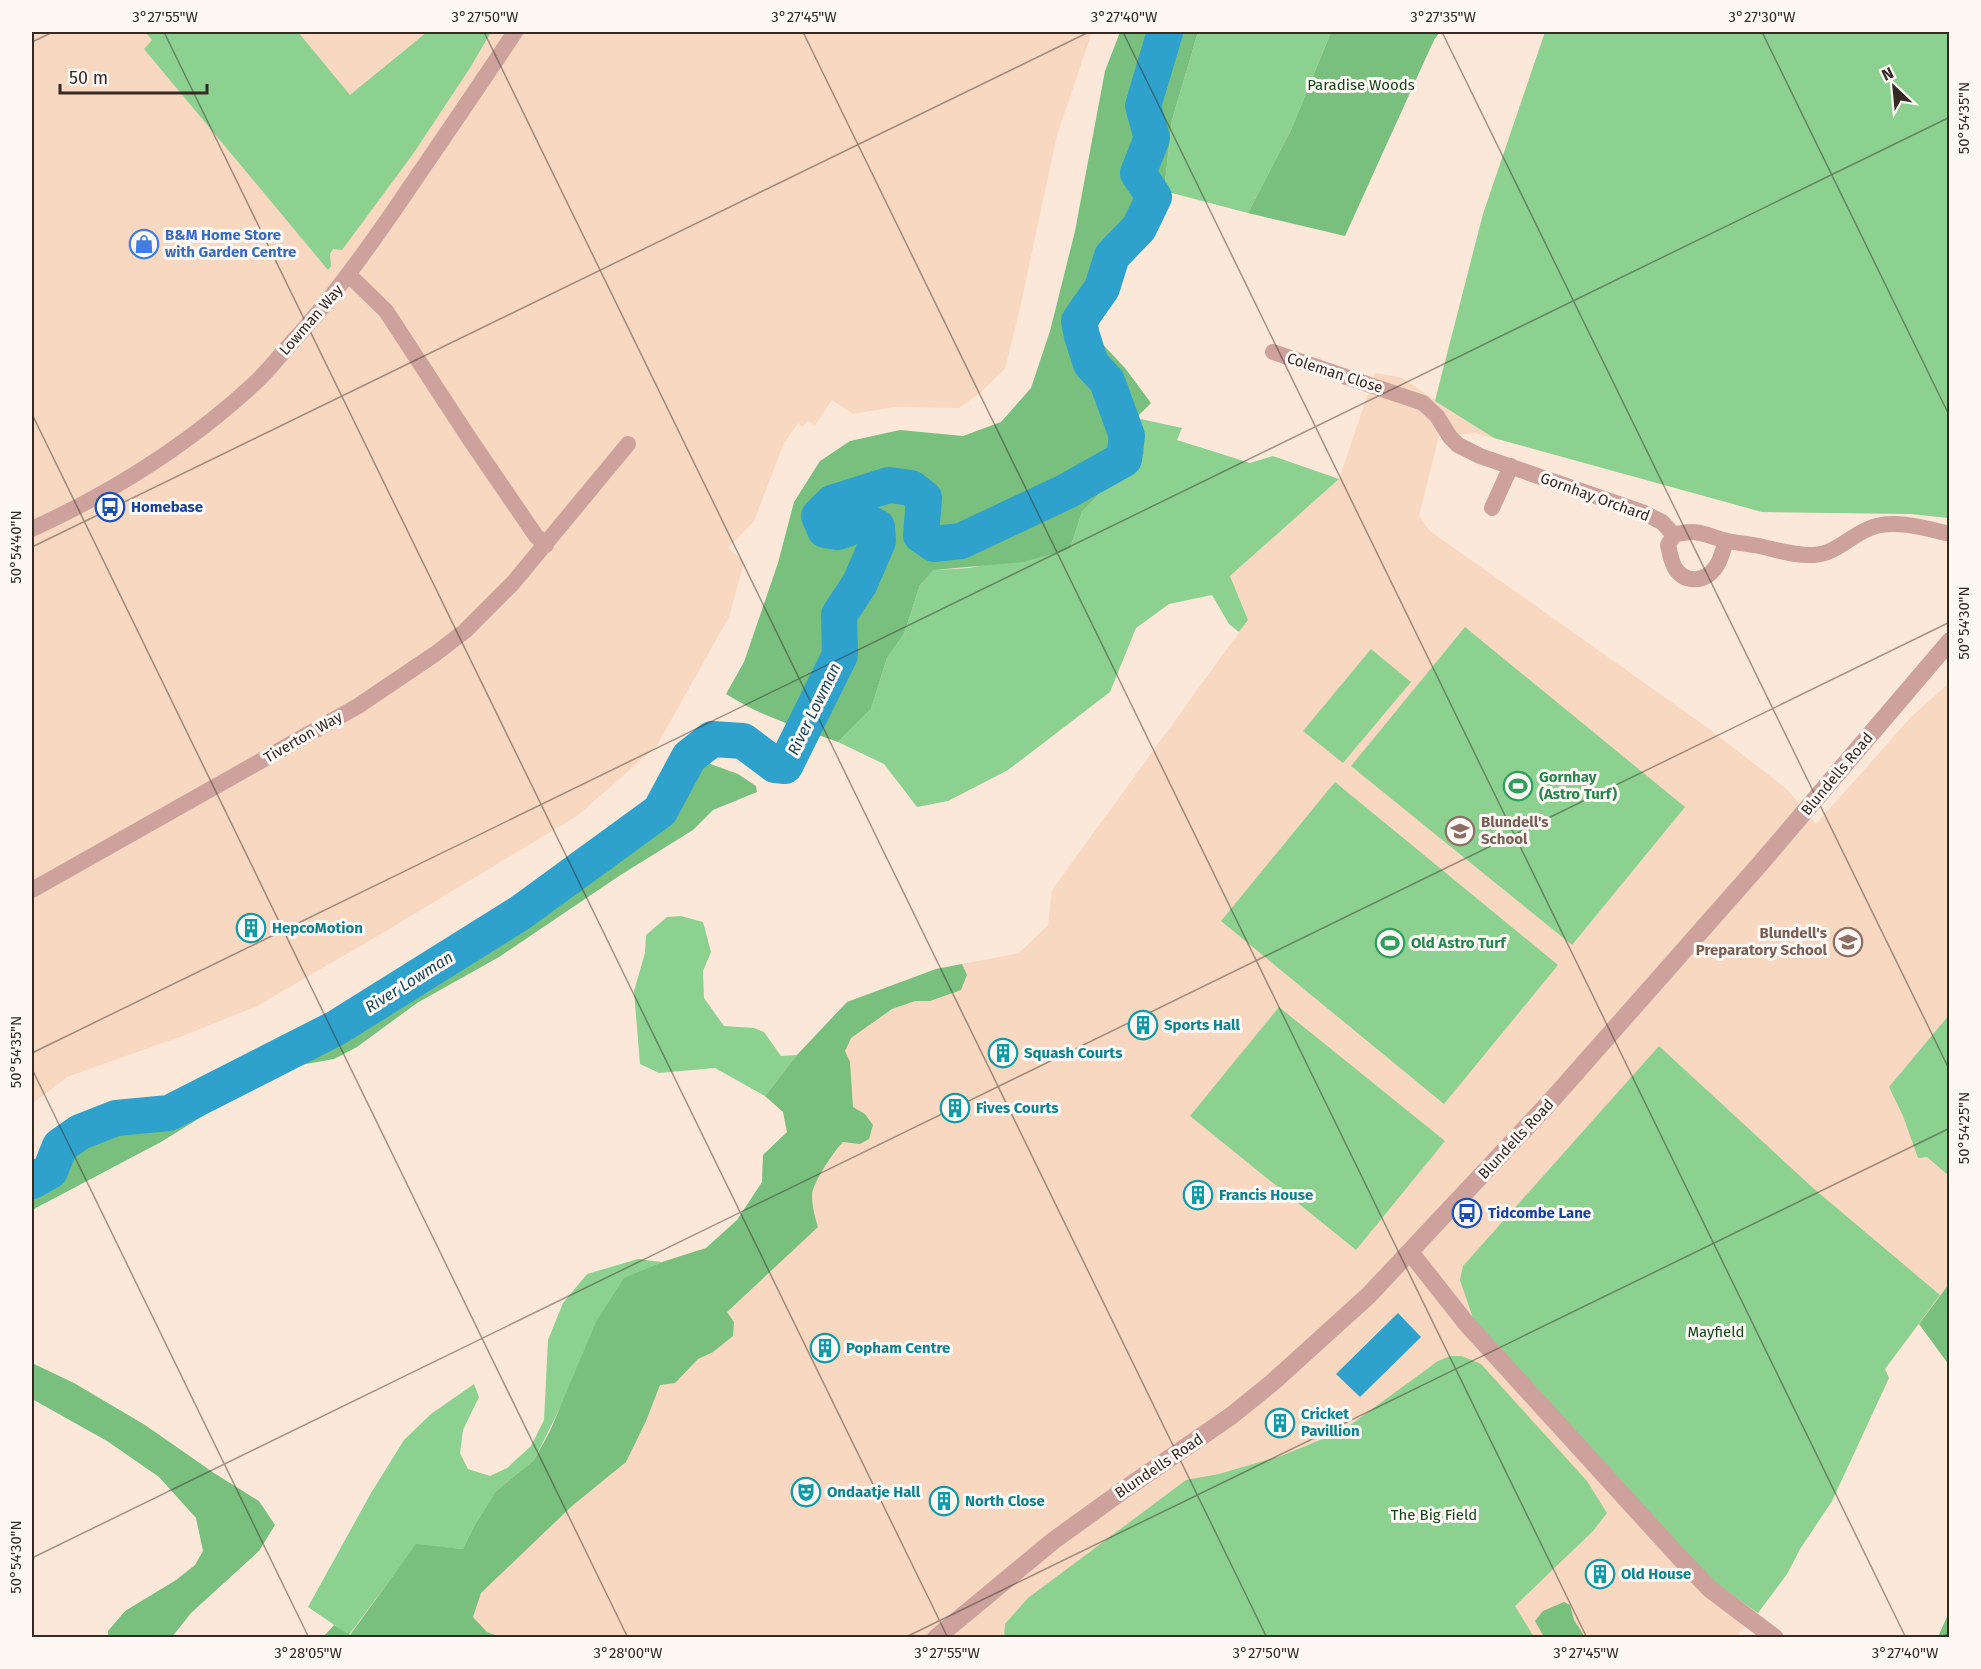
<svg xmlns="http://www.w3.org/2000/svg" width="1981" height="1669" font-family="'Fira Sans',sans-serif">
  <style>
    .built { fill: #f8d8c1 }
    .green { fill: #8cd190 }
    .forest { fill: #79bf7e }
    .water { fill: #2ea1cc }
    .lines { fill: none; stroke-linecap: round; stroke-linejoin: round }
    .river { stroke: #2ea1cc; stroke-width: 36 }
    .minor { stroke: #cda29c; stroke-width: 16 }
    .tertiary { stroke: #cda29c; stroke-width: 18 }
    .ticks { fill: none; stroke: #342a23; stroke-width: 1.5; stroke-opacity: 0.45 }
    .labels { text-anchor: middle; dominant-baseline: central; stroke-width: 6; stroke-linejoin: round; paint-order: stroke }
    .park-label { font-size: 15px; fill: #124419; stroke: #fef8f5 }
    .shop-label { font-size: 15px; font-weight: bold; fill: #366cbe; stroke: #fef8f5; text-anchor: start }
    .street-label { font-size: 15px; fill: #342a23; stroke: #fef8f5 }
    .transit-label { font-size: 15px; font-weight: bold; fill: #164399; stroke: #fef8f5; text-anchor: start }
    .leisure-label { font-size: 15px; font-weight: bold; fill: #27864d; stroke: #fef8f5; text-anchor: start }
    .education-label { font-size: 15px; font-weight: bold; fill: #785e54; stroke: #fef8f5; text-anchor: start }
    .culture-label { font-size: 15px; font-weight: bold; fill: #0d838f; stroke: #fef8f5; text-anchor: start }
    .water-label { font-size: 16px; font-style: italic; fill: #1a485a; stroke: #fef8f5 }
    .neatline { fill: none; stroke: #342a23; stroke-width: 2 }
    .ticks-label { font-size: 15px; text-anchor: middle; fill: #342a23 }
  </style>
  <rect width="100%" height="100%" fill="#fce8d9"/>
  <!-- built -->
  <path class="built" d="M 32,32 L 1092,32 L 1057,135 L 1020,308 L 1005,369 L 981,392 L 959,408 L 895,407 L 853,414 L 832,400 L 815,425 L 808,421 L 802,427 L 798,423 L 784,443 L 754,521 L 728,548 L 744,562 L 729,617 L 656,747 L 577,816 L 381,934 L 257,1006 L 188,1034 L 67,1077 L 32,1104 Z
    M 1545,32 L 1949,32 L 1949,518 L 1911,514 L 1762,512 L 1475,433 L 1439,436 L 1419,516 L 1430,531 L 1708,728 L 1788,790 L 1816,824 L 1912,716 L 1949,683 L 1949,1176 L 1943,1171 L 1949,1177 L 1949,1285 L 1885,1369 L 1889,1378 L 1832,1501 L 1800,1549 L 1787,1574 L 1758,1613 L 1736,1637 L 396,1638 L 534,1460 L 662,1262 L 706,1248 L 737,1220 L 762,1182 L 763,1155 L 787,1132 L 783,1112 L 765,1096 L 797,1055 L 847,1002 L 936,969 L 1019,953 L 1048,925 L 1052,890 L 1248,620 L 1230,576 L 1339,479 L 1375,373 L 1401,377 L 1435,400 L 1483,214 Z"/>
  <!-- green -->
  <path class="green" d="M 145,32 L 298,32 L 350,95 L 427,32 L 491,32 L 470,68 L 413,154 L 342,250 L 333,249 L 330,254 L 331,266 L 328,270 L 144,49 L 152,40 Z
    M 1198,32 L 1331,32 L 1291,130 L 1248,213 L 1164,191 L 1172,120 Z
    M 1545,32 L 1949,32 L 1949,518 L 1911,514 L 1762,512 L 1494,438 L 1435,401 L 1483,214 Z
    M 1136,418 L 1182,428 L 1177,440 L 1250,463 L 1273,456 L 1339,479 L 1230,576 L 1248,620 L 1239,632 L 1229,624 L 1212,595 L 1169,604 L 1136,628 L 1110,692 L 1008,770 L 948,801 L 917,807 L 884,764 L 838,742 L 871,709 L 887,658 L 904,634 L 920,585 L 934,570 L 969,568 L 1070,549 L 1082,512 L 1100,493 L 1121,482 Z
    M 1465,627 L 1685,807 L 1572,945 L 1351,766 Z
    M 1371,649 L 1411,682 L 1343,763 L 1303,731 Z
    M 1335,782 L 1558,965 L 1444,1104 L 1221,921 Z
    M 681,916 L 703,922 L 711,952 L 703,971 L 704,998 L 724,1026 L 754,1028 L 764,1032 L 781,1056 L 797,1055 L 765,1096 L 715,1068 L 659,1073 L 640,1064 L 634,991 L 645,953 L 646,935 L 667,917 Z
    M 1279,1007 L 1445,1141 L 1356,1250 L 1190,1116 Z
    M 1949,1015 L 1949,1176 L 1927,1157 L 1918,1158 L 1903,1116 L 1889,1087 Z
    M 1659,1046 L 1813,1188 L 1940,1295 L 1885,1369 L 1889,1378 L 1832,1501 L 1800,1549 L 1787,1574 L 1758,1613 L 1714,1582 L 1663,1529 L 1473,1318 L 1460,1280 L 1463,1266 Z
    M 638,1259 L 662,1262 L 624,1279 L 534,1460 L 496,1491 L 474,1526 L 463,1549 L 416,1545 L 349,1635 L 308,1607 L 371,1493 L 404,1440 L 431,1414 L 474,1384 L 479,1397 L 463,1430 L 460,1453 L 468,1469 L 490,1476 L 507,1468 L 531,1446 L 544,1420 L 548,1340 L 563,1303 L 587,1274 Z
    M 1450,1356 L 1462,1356 L 1481,1364 L 1587,1481 L 1607,1513 L 1593,1531 L 1515,1606 L 1534,1637 L 1004,1637 L 1005,1624 L 1028,1598 L 1186,1480 L 1219,1474 L 1281,1456 L 1342,1431 L 1438,1361 Z"/>
  <!-- forest -->
  <path class="forest" d="M 1120,32 L 1198,32 L 1172,120 L 1164,191 L 1107,294 L 1095,336 L 1125,368 L 1151,403 L 1136,418 L 1144,453 L 1121,482 L 1100,493 L 1082,512 L 1070,549 L 1023,562 L 934,570 L 920,585 L 904,634 L 887,658 L 871,709 L 838,742 C 800,728 760,716 726,694 L 744,662 L 778,563 L 794,502 L 820,461 L 850,441 L 900,430 L 963,436 L 1001,422 L 1031,388 L 1050,331 L 1075,231 L 1105,71 Z
    M 1331,32 L 1440,32 L 1434,40 L 1345,236 L 1248,213 L 1291,130 Z
    M 705,762 L 738,774 L 756,786 L 757,792 L 713,810 L 693,830 L 619,876 L 499,957 L 417,1003 L 357,1047 L 334,1059 L 290,1067 L 257,1082 L 161,1142 L 32,1210 L 32,1190 L 63,1168 L 71,1150 L 108,1128 L 172,1116 L 207,1101 L 296,1054 L 330,1040 L 556,896 L 651,826 L 676,802 L 686,778 Z
    M 962,964 L 967,975 L 961,990 L 930,1001 L 915,1001 L 892,1009 L 851,1038 L 845,1051 L 850,1062 L 853,1107 L 865,1114 L 873,1125 L 869,1139 L 860,1144 L 843,1142 C 834,1151 813,1182 812,1195 C 812,1206 815,1217 818,1227 L 727,1312 L 734,1322 L 733,1336 L 713,1352 L 698,1359 L 675,1383 L 660,1385 L 646,1421 L 626,1462 L 572,1506 L 481,1593 L 473,1617 L 487,1632 L 500,1637 L 323,1637 L 334,1625 L 350,1635 L 416,1544 L 463,1549 L 474,1526 L 496,1491 L 534,1460 L 550,1431 L 596,1322 L 624,1278 L 662,1262 L 706,1248 L 737,1220 L 762,1182 L 763,1155 L 787,1132 L 783,1112 L 765,1096 L 797,1055 L 847,1002 L 936,969 Z
    M 1949,1284 L 1949,1365 L 1919,1324 Z
    M 32,1363 L 74,1383 L 145,1425 L 214,1473 L 259,1501 L 275,1525 L 259,1551 L 191,1613 L 172,1637 L 108,1637 L 108,1631 L 125,1611 L 176,1580 L 195,1565 L 203,1551 L 196,1518 L 159,1477 L 107,1441 L 32,1399 Z
    M 1564,1602 L 1570,1605 L 1574,1620 L 1585,1637 L 1544,1637 L 1535,1621 L 1543,1611 Z
    M 1949,1612 L 1949,1637 L 1938,1637 Z"/>
  <!-- water -->
  <path class="water" d="M 1398,1313 L 1421,1337 L 1360,1397 L 1336,1374 Z"/>
  <g class="lines">
    <!-- river -->
    <path class="river" d="M 32,1181 L 50,1171 L 60,1146 L 80,1132 L 116,1118 L 169,1113 L 336,1028 L 520,913 L 660,811 L 689,757 L 712,739 L 743,741 L 775,765 L 785,766 L 840,655 L 839,615 L 860,583 L 878,541 L 877,527 L 867,522 L 838,532 L 825,530 L 819,516 L 832,503 L 889,485 L 911,488 L 924,498 L 921,535 L 934,544 L 961,541 L 1067,491 L 1124,459 L 1127,436 L 1107,381 L 1091,364 L 1082,336 L 1079,321 L 1102,288 L 1112,256 L 1139,228 L 1154,197 L 1138,173 L 1152,138 L 1143,106 L 1165,32"/>
    <!-- minor -->
    <path class="minor" d="M 349,275 L 386,311 L 469,438 L 536,536 L 546,545
      M 1273,352 L 1423,403 L 1437,416 L 1450,437 L 1458,445 L 1480,456 L 1642,512 L 1662,522 L 1674,535 C 1699,528 1704,535 1727,541 C 1738,543 1749,544 1759,546 C 1777,550 1795,556 1814,555 C 1835,554 1849,537 1868,529 C 1892,518 1925,528 1950,534
      M 1492,508 L 1511,466
      M 32,529 C 115,491 188,445 255,383 C 267,372 276,360 286,349 C 327,305 361,258 395,209 C 435,150 476,91 515,32
      M 1674,535 L 1668,545 C 1670,553 1671,561 1675,568 C 1685,584 1705,582 1715,568 C 1721,561 1723,549 1726,541
      M 32,890 L 358,706 L 435,654 L 465,631 L 513,583 L 628,444"/>
    <!-- tertiary -->
    <path class="tertiary" d="M 1410,1252 L 1466,1323 L 1681,1559 L 1710,1589 L 1775,1638
      M 936,1638 L 1053,1541 L 1125,1489 L 1231,1416 L 1273,1382 L 1369,1295 L 1550,1102 L 1760,864 L 1950,641"/>
  </g>
  <!-- ticks -->
  <path class="ticks" d="M 164,32 L 948,1638M 484,32 L 1267,1638M 803,32 L 1587,1638M 1123,32 L 1906,1638M 1442,32 L 1950,1071M 1762,32 L 1950,417M 32,42 L 53,32M 32,414 L 628,1638M 32,547 L 1089,32M 32,1053 L 1950,117M 32,1069 L 309,1638M 32,1558 L 1950,622M 904,1638 L 1950,1128M 1940,1638 L 1950,1633"/>
  <!-- icons -->
  <defs>
    <g id="shop-ring" transform="scale(1.5)"><circle r="9.5" fill="#fef8f5" stroke="#3f7fe0" stroke-width="1.5"/><path d="M-5-2.5h2.3a2.7 3.5 0 0 1 5.4 0H5L5.5 6h-11ZM-1.5-2.5h3a1.5 2.3 0 0 0-3 0Z" fill="#3f7fe0"/></g>
    <g id="bus-ring" transform="scale(1.5)"><circle r="9.5" fill="#fef8f5" stroke="#1a4fb4" stroke-width="1.5"/><path d="M-5-6H5V4H4V6H2V4H-2V6H-4V4H-5ZM-3.5-4V0h7V-4ZM-3.5 1.2v1.5H-2V1.2ZM2 1.2v1.5H3.5V1.2Z" fill="#1a4fb4"/></g>
    <g id="stadium-ring" transform="scale(1.5)"><circle r="9.5" fill="#fef8f5" stroke="#2e9e5b" stroke-width="1.5"/><path d="M0-5a6.5 5 0 1 0 0 10a6.5 5 0 1 0 0-10ZM-3.5-1.8h7v3.6h-7Z" fill="#2e9e5b"/></g>
    <g id="school-ring" transform="scale(1.5)"><circle r="9.5" fill="#fef8f5" stroke="#8d6e63" stroke-width="1.5"/><path d="M0-5L7-2L0 1L-7-2ZM-4 1L0 2.5L4 1V4Q0 6-4 4Z" fill="#8d6e63"/></g>
    <g id="building-ring" transform="scale(1.5)"><circle r="9.5" fill="#fef8f5" stroke="#0f9aa8" stroke-width="1.5"/><path d="M-4-6H4V6H1V3H-1V6H-4ZM-2.5-4.3h1.7v1.8h-1.7ZM.8-4.3h1.7v1.8H.8ZM-2.5-1h1.7V.8h-1.7ZM.8-1h1.7V.8H.8Z" fill="#0f9aa8"/></g>
    <g id="theatre-ring" transform="scale(1.5)"><circle r="9.5" fill="#fef8f5" stroke="#0f9aa8" stroke-width="1.5"/><path d="M-5-5.5Q0-4 5-5.5V0Q5 5 0 6Q-5 5-5 0ZM-3.3-2.5H-1v1.5H-3.3ZM1-2.5H3.3v1.5H1ZM-2.8 1Q0 5.5 2.8 1Z" fill="#0f9aa8"/></g>
  </defs>
  <g fill-rule="evenodd">
    <use href="#shop-ring" x="144" y="244"/>
    <use href="#bus-ring" x="110" y="507"/>
    <use href="#stadium-ring" x="1518" y="786"/>
    <use href="#school-ring" x="1460" y="831"/>
    <use href="#building-ring" x="251" y="928"/>
    <use href="#school-ring" x="1848" y="942"/>
    <use href="#stadium-ring" x="1390" y="943"/>
    <use href="#building-ring" x="1143" y="1025"/>
    <use href="#building-ring" x="1003" y="1053"/>
    <use href="#building-ring" x="955" y="1108"/>
    <use href="#building-ring" x="1198" y="1195"/>
    <use href="#bus-ring" x="1467" y="1213"/>
    <use href="#building-ring" x="825" y="1348"/>
    <use href="#building-ring" x="1280" y="1423"/>
    <use href="#theatre-ring" x="806" y="1492"/>
    <use href="#building-ring" x="944" y="1501"/>
    <use href="#building-ring" x="1600" y="1574"/>
  </g>
  <g class="labels">
    <!-- park labels -->
    <g class="park-label">
      <text x="1361" y="85">Paradise Woods</text>
      <text x="1716" y="1332">Mayfield</text>
      <text x="1434" y="1515">The Big Field</text>
    </g>
    <!-- shop labels -->
    <g class="shop-label">
      <text x="165" y="235">B&amp;M Home Store<tspan x="165" dy="17">with Garden Centre</tspan></text>
    </g>
    <!-- street labels -->
    <g class="street-label">
      <text transform="translate(311 320) rotate(-49)">Lowman Way</text>
      <text transform="translate(1335 373) rotate(18)">Coleman Close</text>
      <text transform="translate(1595 497) rotate(20)">Gornhay Orchard</text>
      <text transform="translate(303 737) rotate(-30)">Tiverton Way</text>
      <text transform="translate(1837 774) rotate(-50)">Blundells Road</text>
      <text transform="translate(1516 1139) rotate(-47)">Blundells Road</text>
      <text transform="translate(1159 1466) rotate(-34)">Blundells Road</text>
    </g>
    <!-- transit labels -->
    <g class="transit-label">
      <text x="131" y="507">Homebase</text>
      <text x="1488" y="1213">Tidcombe Lane</text>
    </g>
    <!-- leisure labels -->
    <g class="leisure-label">
      <text x="1539" y="777">Gornhay<tspan x="1539" dy="17">(Astro Turf)</tspan></text>
      <text x="1411" y="943">Old Astro Turf</text>
    </g>
    <!-- education labels -->
    <g class="education-label">
      <text x="1481" y="822">Blundell's<tspan x="1481" dy="17">School</tspan></text>
      <text x="1827" y="933" text-anchor="end">Blundell's<tspan x="1827" dy="17">Preparatory School</tspan></text>
    </g>
    <!-- culture labels -->
    <g class="culture-label">
      <text x="272" y="928">HepcoMotion</text>
      <text x="1164" y="1025">Sports Hall</text>
      <text x="1024" y="1053">Squash Courts</text>
      <text x="976" y="1108">Fives Courts</text>
      <text x="1219" y="1195">Francis House</text>
      <text x="846" y="1348">Popham Centre</text>
      <text x="1301" y="1414">Cricket<tspan x="1301" dy="17">Pavillion</tspan></text>
      <text x="827" y="1492">Ondaatje Hall</text>
      <text x="965" y="1501">North Close</text>
      <text x="1621" y="1574">Old House</text>
    </g>
    <!-- water labels -->
    <g class="water-label">
      <text transform="translate(814 709) rotate(-64)">River Lowman</text>
      <text transform="translate(409 982) rotate(-32)">River Lowman</text>
    </g>
  </g>
  <!-- border -->
  <rect width="1981" height="1669" fill="none" stroke="#fef8f5" stroke-width="66"/>
  <!-- north arrow -->
  <g transform="translate(1894 87) rotate(334)" stroke="#fef8f5" stroke-width="4.5" paint-order="stroke">
  <path d="M0-4.5L10 22L0 15L-10 22Z" fill="#342a23"/>
  <text y="-9" font-size="16" font-weight="bold" text-anchor="middle" fill="#342a23">N</text>
  </g>
  <!-- scale -->
  <path d="M60 84v9h147v-9" fill="none" stroke="#342a23" stroke-width="3"/>
  <text x="69" y="84" font-size="18" fill="#342a23" stroke="#fef8f5" stroke-width="4.5" paint-order="stroke">50 m</text>
  <rect x="33" y="33" width="1915" height="1603" class="neatline"/>
  <g class="ticks-label">
    <text x="165" y="22">3°27'55"W</text>
    <text x="485" y="22">3°27'50"W</text>
    <text x="804" y="22">3°27'45"W</text>
    <text x="1124" y="22">3°27'40"W</text>
    <text x="1443" y="22">3°27'35"W</text>
    <text x="1762" y="22">3°27'30"W</text>
    <text transform="translate(1964 118) rotate(-90)" y="5">50°54'35"N</text>
    <text transform="translate(16 547) rotate(-90)" y="5">50°54'40"N</text>
    <text transform="translate(1964 623) rotate(-90)" y="5">50°54'30"N</text>
    <text transform="translate(16 1052) rotate(-90)" y="5">50°54'35"N</text>
    <text transform="translate(1964 1128) rotate(-90)" y="5">50°54'25"N</text>
    <text transform="translate(16 1557) rotate(-90)" y="5">50°54'30"N</text>
    <text x="308" y="1658">3°28'05"W</text>
    <text x="628" y="1658">3°28'00"W</text>
    <text x="947" y="1658">3°27'55"W</text>
    <text x="1266" y="1658">3°27'50"W</text>
    <text x="1586" y="1658">3°27'45"W</text>
    <text x="1905" y="1658">3°27'40"W</text>
  </g>
</svg>
